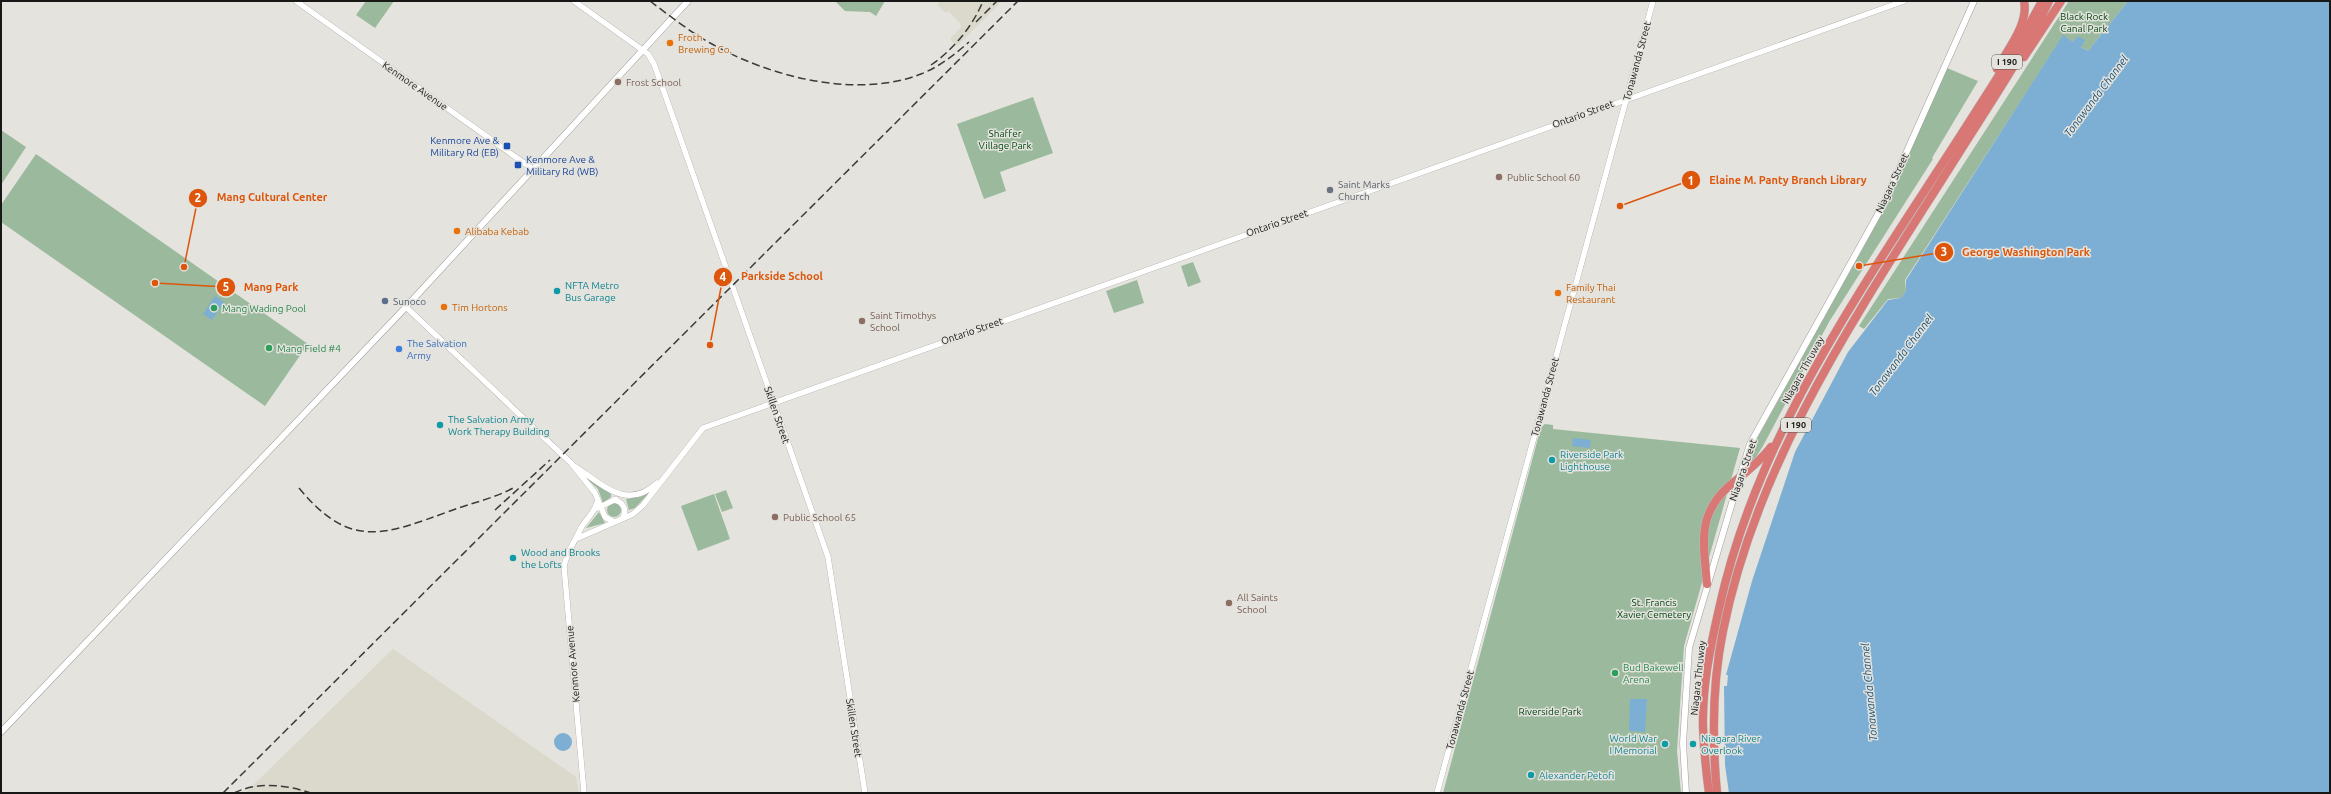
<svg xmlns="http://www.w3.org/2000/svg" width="2331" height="794" font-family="Ubuntu,sans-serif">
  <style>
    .built { fill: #dbd8cc }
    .green { fill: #9bb99c }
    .water { fill: #7daed3 }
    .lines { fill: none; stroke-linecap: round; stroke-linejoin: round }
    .tertiary-casing { stroke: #9f9e9a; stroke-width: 6 }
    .secondary-casing { stroke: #9f9e9a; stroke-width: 7 }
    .motorway-casing { stroke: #bebebe; stroke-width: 9 }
    .tertiary { stroke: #fff; stroke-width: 5.5 }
    .secondary { stroke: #fff; stroke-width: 6 }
    .motorway { stroke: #d87773; stroke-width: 8 }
    .rail { stroke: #3b3b38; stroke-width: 1.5; stroke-dasharray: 8 4; stroke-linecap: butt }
    .secondary-bridge-casing { stroke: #9f9e9a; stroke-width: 7; stroke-linecap: butt }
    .secondary-bridge { stroke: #fff; stroke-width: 6 }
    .food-dot { fill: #e8710a; stroke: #e4e3de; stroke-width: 1.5 }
    .education-dot { fill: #8d6e63; stroke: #e4e3de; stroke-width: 1.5 }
    .transit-dot { fill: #1a4fb4; stroke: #e4e3de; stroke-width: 1.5 }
    .worship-dot { fill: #6b7280; stroke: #e4e3de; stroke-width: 1.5 }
    .culture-dot { fill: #0f9aa8; stroke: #e4e3de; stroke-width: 1.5 }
    .service-dot { fill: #5c6f8a; stroke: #e4e3de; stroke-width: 1.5 }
    .leisure-dot { fill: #2e9e5b; stroke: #e4e3de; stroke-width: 1.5 }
    .shop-dot { fill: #3f7fe0; stroke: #e4e3de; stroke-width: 1.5 }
    .labels { text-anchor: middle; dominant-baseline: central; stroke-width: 3; stroke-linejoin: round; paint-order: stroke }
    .shield { fill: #e4e3de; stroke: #555552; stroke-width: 1 }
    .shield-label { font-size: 9px; font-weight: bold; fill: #181816 }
    .park-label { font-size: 10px; fill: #00450f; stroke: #e4e3de }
    .food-label { font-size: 10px; fill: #c56008; stroke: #e4e3de; text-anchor: start }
    .street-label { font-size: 10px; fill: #181816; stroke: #e4e3de }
    .education-label { font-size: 10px; fill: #785e54; stroke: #e4e3de; text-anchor: start }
    .transit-label { font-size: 10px; fill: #164399; stroke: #e4e3de; text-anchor: end }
    .worship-label { font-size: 10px; fill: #5b616d; stroke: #e4e3de; text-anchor: start }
    .culture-label { font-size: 10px; fill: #0d838f; stroke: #e4e3de; text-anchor: start }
    .service-label { font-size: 10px; fill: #4e5e75; stroke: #e4e3de; text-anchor: start }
    .leisure-label { font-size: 10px; fill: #27864d; stroke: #e4e3de; text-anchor: start }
    .shop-label { font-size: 10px; fill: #366cbe; stroke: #e4e3de; text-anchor: start }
    .water-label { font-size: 11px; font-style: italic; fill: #164f74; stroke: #e4e3de }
    .leader { fill: none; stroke: #de560c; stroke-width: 1.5 }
    .callout-dot { fill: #de560c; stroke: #e4e3de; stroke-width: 1.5 }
    .mark-label { font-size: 12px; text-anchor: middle; font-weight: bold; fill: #fff }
    .callout-label { font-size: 11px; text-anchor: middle; font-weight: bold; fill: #de560c; stroke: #e4e3de; stroke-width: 3; stroke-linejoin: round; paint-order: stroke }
  </style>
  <rect width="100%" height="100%" fill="#e4e3de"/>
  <!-- built -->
  <path class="built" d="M 940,1 L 1002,1 L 957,46 L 950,39 L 961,27 L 960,23 L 948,11 L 946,13 L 937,5 Z
    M 393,649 L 576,777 L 579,793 L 245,793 Z"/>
  <!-- green -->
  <path class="green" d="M 366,1 L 394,1 L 375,28 L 356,15 Z
    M 835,1 L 885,1 L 876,16 L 870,12 L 845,11 Z
    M 2069,1 L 2128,1 L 2088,51 L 2063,36 L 1905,280 L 1906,291 L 1901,298 L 1888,299 L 1864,329 L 1859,326 Z
    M 1947,68 L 1978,81 L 1932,158 L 1933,159 L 1829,322 L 1763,446 L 1756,457 L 1749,463 L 1754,444 L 1884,210 Z
    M 1033,97 L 1053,153 L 1000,172 L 1006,191 L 984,199 L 957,124 Z
    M 1,130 L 26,147 L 1,185 Z
    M 36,154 L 308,344 L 265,406 L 1,222 L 1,205 Z
    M 1193,262 L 1201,282 L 1188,287 L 1181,266 Z
    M 1137,280 L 1144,303 L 1114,313 L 1106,291 Z
    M 1545,424 L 1553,425 L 1553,429 L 1740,448 L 1684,646 L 1677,751 L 1681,793 L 1443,793 L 1541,427 Z
    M 584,476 L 611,494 L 611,497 L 603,503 L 598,489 Z
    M 726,490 L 733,508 L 722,512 L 715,494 Z
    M 650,492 L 635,508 L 629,510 L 626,499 L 640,497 Z
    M 714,494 L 730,539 L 698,551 L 681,506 Z
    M607 510a7 7 0 1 1 14 0a7 7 0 1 1-14 0Z
    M 599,512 L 605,523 L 586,528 Z"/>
  <!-- water -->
  <path class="water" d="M 2128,1 L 2330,1 L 2330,793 L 1729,793 L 1725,765 L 1724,686 L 1727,686 L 1728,675 L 1726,675 L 1752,581 L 1795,452 L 1848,352 L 1888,300 L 1901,298 L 1906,291 L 1906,280 L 2063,35 L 2073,42 L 2078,36 L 2085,40 L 2081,47 L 2088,51 Z
    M 215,296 L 224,302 L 212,320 L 203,314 Z
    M 1573,438 L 1591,440 L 1590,448 L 1572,446 Z
    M 1630,699 L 1647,699 L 1645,732 L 1629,731 Z
    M554 742a9 9 0 1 1 18 0a9 9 0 1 1-18 0Z"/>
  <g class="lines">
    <!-- tertiary casing -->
    <g class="tertiary-casing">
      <path id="tertiary" d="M 296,1 L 534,170
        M 574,1 L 648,54 L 654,64 L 663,89 L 828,557 L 865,793
        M 406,307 L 571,463 L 595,493 L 605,517 L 614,522
        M 576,467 C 603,485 627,511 657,483
        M 598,508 L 616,499
        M 622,519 L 633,514 L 643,505 L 703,428 L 1904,1
        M 578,538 L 622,519 C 628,510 623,501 613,500
        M 584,793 L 564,566 C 567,552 576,539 582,526 C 588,517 596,511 598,499
        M 1437,793 L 1653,1"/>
    </g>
    <!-- secondary casing -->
    <g class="secondary-casing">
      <path id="secondary" d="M 1742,470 L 1750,444 L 1882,207 L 1974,1
        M 1,732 L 406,307 L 688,1
        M 1686,793 L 1683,743 L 1689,648 L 1737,486"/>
    </g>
    <!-- motorway casing -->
    <g class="motorway-casing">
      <path id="motorway" d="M 2024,57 L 2061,1
        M 1997,69 C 2007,50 2029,24 2024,1
        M 1707,584 C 1704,546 1696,516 1728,487 C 1743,474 1759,463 1771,447
        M 1709,793 C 1706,771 1704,749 1703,727 C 1702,688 1710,648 1719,609 C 1756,437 1861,290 1955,144 C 1985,97 2016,51 2042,1
        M 1717,793 C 1712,739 1712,684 1723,631 C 1758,455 1863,305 1957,156 C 1989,105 2023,56 2049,1"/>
    </g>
    <!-- tertiary -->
    <use href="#tertiary" class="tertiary"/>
    <!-- secondary -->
    <use href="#secondary" class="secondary"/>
    <!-- motorway -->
    <use href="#motorway" class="motorway"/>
    <!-- rail -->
    <path class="rail" d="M 650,1 C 670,16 690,32 712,44 C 770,77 857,99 921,74 C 939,67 954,55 969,42
      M 976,22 L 997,1
      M 931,65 C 953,50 973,26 983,1
      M 299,488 C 350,550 384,535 450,511 C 471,503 496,498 515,487
      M 495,510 L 550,460
      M 223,793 L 1018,1
      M 234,793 C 259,781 286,785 311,793"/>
    <!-- secondary-bridge casing -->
    <g class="secondary-bridge-casing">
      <path id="secondary-bridge" d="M 1737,486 L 1742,470"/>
    </g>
    <!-- secondary-bridge -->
    <use href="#secondary-bridge" class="secondary-bridge"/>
  </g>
  <!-- markers -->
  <g class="food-dot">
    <circle cx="670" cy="43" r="4"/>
    <circle cx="457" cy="231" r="4"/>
    <circle cx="1558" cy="293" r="4"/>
    <circle cx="444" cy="307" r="4"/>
  </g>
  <g class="education-dot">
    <circle cx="618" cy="82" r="4"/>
    <circle cx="1499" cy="177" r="4"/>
    <circle cx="862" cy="321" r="4"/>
    <circle cx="775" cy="517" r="4"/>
    <circle cx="1229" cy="603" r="4"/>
  </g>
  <g class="transit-dot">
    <rect x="503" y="142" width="8" height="8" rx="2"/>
    <rect x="514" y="161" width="8" height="8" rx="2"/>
  </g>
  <circle class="worship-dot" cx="1330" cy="190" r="4"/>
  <g class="culture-dot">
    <circle cx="557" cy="291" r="4"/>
    <circle cx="440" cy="425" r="4"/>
    <circle cx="1552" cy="460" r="4"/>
    <circle cx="513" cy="558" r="4"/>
    <circle cx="1665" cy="744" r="4"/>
    <circle cx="1693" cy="744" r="4"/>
    <circle cx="1531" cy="775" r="4"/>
  </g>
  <circle class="service-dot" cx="385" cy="301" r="4"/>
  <g class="leisure-dot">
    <circle cx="214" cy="308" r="4"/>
    <circle cx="269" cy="348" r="4"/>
    <circle cx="1615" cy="673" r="4"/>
  </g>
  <circle class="shop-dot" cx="399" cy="349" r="4"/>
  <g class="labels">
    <!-- shield labels -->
    <g class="shield">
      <rect x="1992" y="55" width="30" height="14" rx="3"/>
      <rect x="1781" y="418" width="30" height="14" rx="3"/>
    </g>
    <g class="shield-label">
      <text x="2007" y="62">I 190</text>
      <text x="1796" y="425">I 190</text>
    </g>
    <!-- park labels -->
    <g class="park-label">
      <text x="2084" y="16">Black Rock<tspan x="2084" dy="12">Canal Park</tspan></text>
      <text x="1005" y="133">Shaffer<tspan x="1005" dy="12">Village Park</tspan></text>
      <text x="1654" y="602">St. Francis<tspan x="1654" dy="12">Xavier Cemetery</tspan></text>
      <text x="1550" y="711">Riverside Park</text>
    </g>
    <!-- food labels -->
    <g class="food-label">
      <text x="678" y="37">Froth<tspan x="678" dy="12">Brewing Co.</tspan></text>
      <text x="465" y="231">Alibaba Kebab</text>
      <text x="1566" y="287">Family Thai<tspan x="1566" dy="12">Restaurant</tspan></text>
      <text x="452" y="307">Tim Hortons</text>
    </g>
    <!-- street labels -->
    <g class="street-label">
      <text transform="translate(1637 61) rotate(-75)">Tonawanda Street</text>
      <text transform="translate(415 86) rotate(35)">Kenmore Avenue</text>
      <text transform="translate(1583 114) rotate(-20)">Ontario Street</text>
      <text transform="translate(1892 183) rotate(-65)">Niagara Street</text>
      <text transform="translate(1277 223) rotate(-19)">Ontario Street</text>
      <text transform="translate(972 331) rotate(-19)">Ontario Street</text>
      <text transform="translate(1803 370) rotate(-61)">Niagara Thruway</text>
      <text transform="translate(1545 397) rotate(-75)">Tonawanda Street</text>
      <text transform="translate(777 415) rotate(71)">Skillen Street</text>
      <text transform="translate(1743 470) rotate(-71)">Niagara Street</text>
      <text transform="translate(573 664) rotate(-95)">Kenmore Avenue</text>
      <text transform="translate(1698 678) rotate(-84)">Niagara Thruway</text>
      <text transform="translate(1460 710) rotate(-75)">Tonawanda Street</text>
      <text transform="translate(854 728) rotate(81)">Skillen Street</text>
    </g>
    <!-- education labels -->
    <g class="education-label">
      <text x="626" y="82">Frost School</text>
      <text x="1507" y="177">Public School 60</text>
      <text x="870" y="315">Saint Timothys<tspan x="870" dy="12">School</tspan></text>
      <text x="783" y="517">Public School 65</text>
      <text x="1237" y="597">All Saints<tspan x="1237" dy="12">School</tspan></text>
    </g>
    <!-- transit labels -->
    <g class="transit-label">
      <text x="499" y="140">Kenmore Ave &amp;<tspan x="499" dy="12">Military Rd (EB)</tspan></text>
      <text x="526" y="159" text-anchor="start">Kenmore Ave &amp;<tspan x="526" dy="12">Military Rd (WB)</tspan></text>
    </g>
    <!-- worship labels -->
    <g class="worship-label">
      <text x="1338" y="184">Saint Marks<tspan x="1338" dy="12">Church</tspan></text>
    </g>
    <!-- culture labels -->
    <g class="culture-label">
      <text x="565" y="285">NFTA Metro<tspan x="565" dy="12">Bus Garage</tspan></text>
      <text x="448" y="419">The Salvation Army<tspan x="448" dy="12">Work Therapy Building</tspan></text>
      <text x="1560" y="454">Riverside Park<tspan x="1560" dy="12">Lighthouse</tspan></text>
      <text x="521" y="552">Wood and Brooks<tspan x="521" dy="12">the Lofts</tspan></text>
      <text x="1657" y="738" text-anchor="end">World War<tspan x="1657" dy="12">I Memorial</tspan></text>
      <text x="1701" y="738">Niagara River<tspan x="1701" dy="12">Overlook</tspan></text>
      <text x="1539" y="775">Alexander Petofi</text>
    </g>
    <!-- service labels -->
    <g class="service-label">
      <text x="393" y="301">Sunoco</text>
    </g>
    <!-- leisure labels -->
    <g class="leisure-label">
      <text x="222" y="308">Mang Wading Pool</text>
      <text x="277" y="348">Mang Field #4</text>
      <text x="1623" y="667">Bud Bakewell<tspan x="1623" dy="12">Arena</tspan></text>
    </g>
    <!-- shop labels -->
    <g class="shop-label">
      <text x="407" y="343">The Salvation<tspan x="407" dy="12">Army</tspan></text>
    </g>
    <!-- water labels -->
    <g class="water-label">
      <text transform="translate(2096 96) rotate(-53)">Tonawanda Channel</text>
      <text transform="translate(1901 355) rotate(-53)">Tonawanda Channel</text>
      <text transform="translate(1869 692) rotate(-95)">Tonawanda Channel</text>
    </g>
  </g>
  <!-- callouts -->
  <path class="leader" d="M1620 206L1691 180M184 267L198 198M1859 266L1944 252M710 345L723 277M155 283L226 287"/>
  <g class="callout-dot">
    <circle cx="1620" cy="206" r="4"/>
    <circle cx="184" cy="267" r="4"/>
    <circle cx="1859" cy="266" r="4"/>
    <circle cx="710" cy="345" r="4"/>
    <circle cx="155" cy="283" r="4"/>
    <circle cx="1691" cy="180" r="10"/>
    <circle cx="198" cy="198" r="10"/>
    <circle cx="1944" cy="252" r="10"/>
    <circle cx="723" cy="277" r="10"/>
    <circle cx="226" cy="287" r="10"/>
  </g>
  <g class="mark-label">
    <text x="1691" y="185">1</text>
    <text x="198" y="202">2</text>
    <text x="1944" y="256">3</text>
    <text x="723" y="281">4</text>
    <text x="226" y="291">5</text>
  </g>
  <g class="callout-label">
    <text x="1788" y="184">Elaine M. Panty Branch Library</text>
    <text x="272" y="201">Mang Cultural Center</text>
    <text x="2026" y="256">George Washington Park</text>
    <text x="782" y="280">Parkside School</text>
    <text x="271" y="291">Mang Park</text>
  </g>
  <!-- border -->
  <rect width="2331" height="794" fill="none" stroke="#181816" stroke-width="4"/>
</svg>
